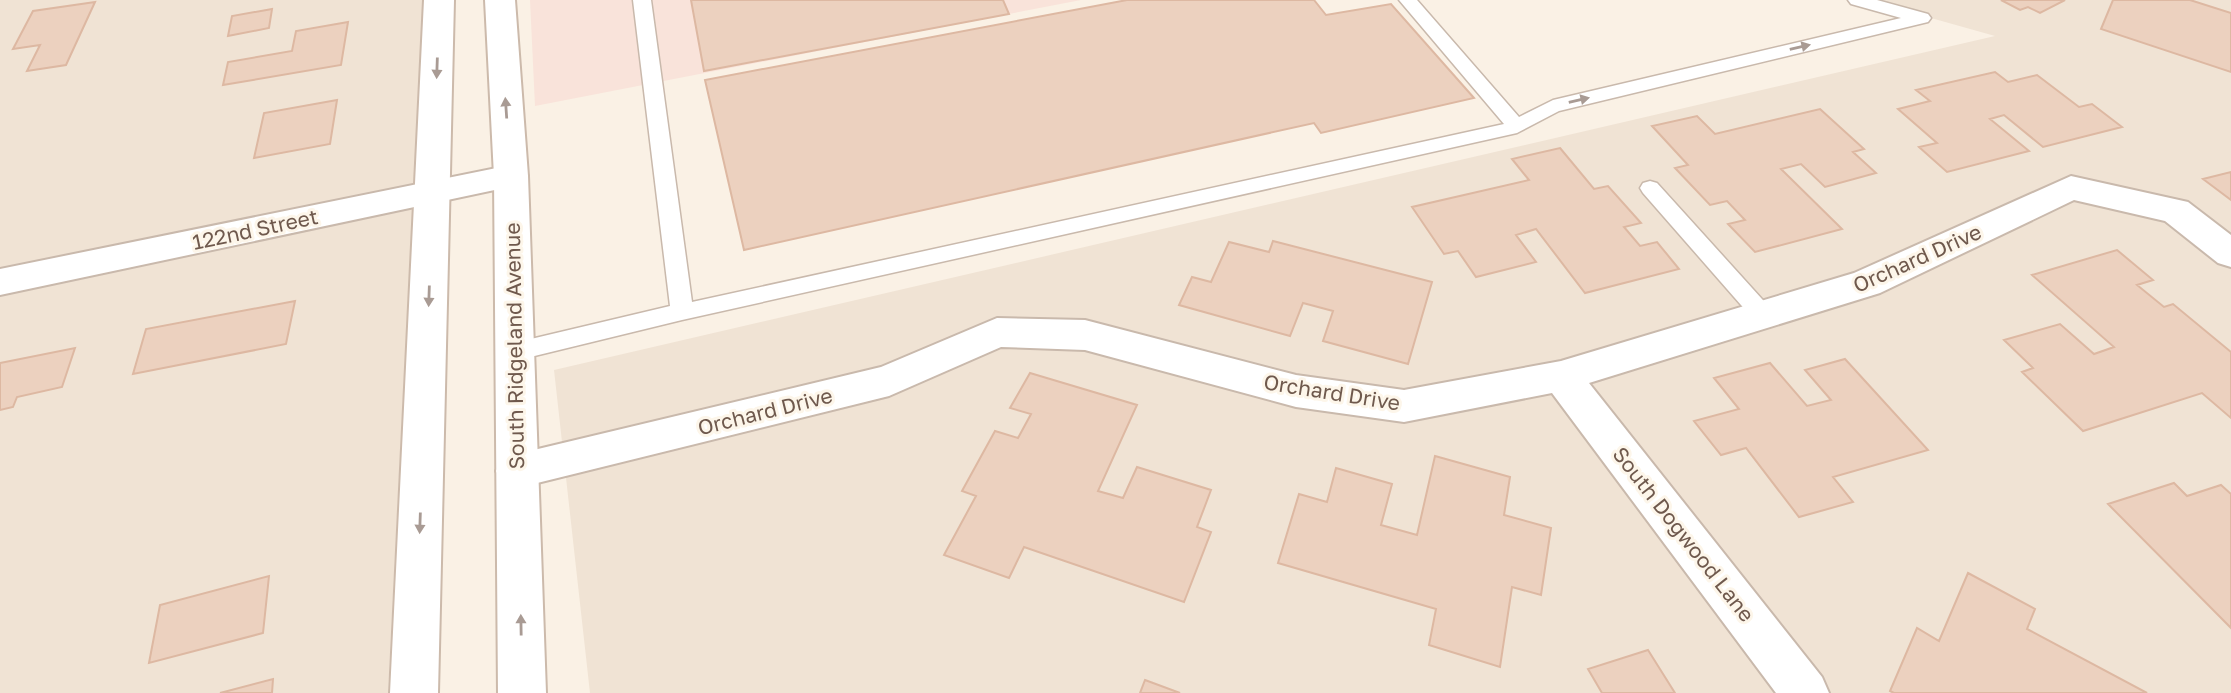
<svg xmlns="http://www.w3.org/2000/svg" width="2231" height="693" font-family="'Golos Text',sans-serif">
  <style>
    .residential { fill: #f0e3d4 }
    .commercial { fill: #f9e3da }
    .building { fill: #ecd1bf; stroke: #ddb8a2; stroke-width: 2 }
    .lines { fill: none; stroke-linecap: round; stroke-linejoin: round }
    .service-casing { stroke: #c9b9ac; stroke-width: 3 }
    .minor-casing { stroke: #c9b9ac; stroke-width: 4 }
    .secondary-casing { stroke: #ccbaab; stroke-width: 4 }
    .service { fill: #fff; fill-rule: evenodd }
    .minor { fill: #fff; fill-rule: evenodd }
    .secondary { fill: #fff; fill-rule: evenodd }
    .oneway { fill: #a99b94 }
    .labels { text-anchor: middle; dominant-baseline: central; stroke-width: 6; stroke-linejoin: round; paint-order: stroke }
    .street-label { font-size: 21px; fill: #6f594d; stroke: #fdf6ea }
  </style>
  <rect width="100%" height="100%" fill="#faf1e5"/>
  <!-- residential -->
  <path class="residential" d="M 0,0 L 423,0 L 388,693 L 0,693 Z
    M 1867,0 L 2231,0 L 2231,693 L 590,693 L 554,370 L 1995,36 Z"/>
  <!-- commercial -->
  <path class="commercial" d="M 530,0 L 1081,0 L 535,106 Z"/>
  <!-- building -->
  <path class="building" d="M 691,0 L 1003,0 L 1009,14 L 704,71 Z
    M 1127,0 L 1314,0 L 1326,15 L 1391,4 L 1474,98 L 1321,133 L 1314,123 L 744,250 L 705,80 Z
    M 2001,0 L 2065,0 L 2040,13 L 2028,7 L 2020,10 Z
    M 2113,0 L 2190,0 L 2231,13 L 2231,72 L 2101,29 Z
    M 95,2 L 66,65 L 27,71 L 40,45 L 13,49 L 33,11 Z
    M 272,9 L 269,28 L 228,36 L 232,16 Z
    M 348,22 L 341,65 L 223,85 L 228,62 L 292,51 L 296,31 Z
    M 1995,72 L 2008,82 L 2037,75 L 2079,107 L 2092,104 L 2122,127 L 2043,147 L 2004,115 L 1990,119 L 2029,151 L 1947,172 L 1919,147 L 1937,143 L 1898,109 L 1930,101 L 1916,90 Z
    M 337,100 L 330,144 L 254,158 L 264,113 Z
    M 1820,109 L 1864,149 L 1853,152 L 1876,173 L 1825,187 L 1801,164 L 1781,169 L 1842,229 L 1755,252 L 1728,224 L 1745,220 L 1727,201 L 1710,205 L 1675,168 L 1688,165 L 1652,126 L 1697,116 L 1715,134 Z
    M 1560,148 L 1594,189 L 1608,186 L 1641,223 L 1624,227 L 1640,246 L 1657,242 L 1679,269 L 1585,293 L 1536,229 L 1516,235 L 1536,262 L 1476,277 L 1458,251 L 1444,254 L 1412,207 L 1529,180 L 1512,159 Z
    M 2231,172 L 2231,200 L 2203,179 Z
    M 1273,241 L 1432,282 L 1408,364 L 1323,341 L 1333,311 L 1303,303 L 1290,336 L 1179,305 L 1192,277 L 1211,282 L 1229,242 L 1269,252 Z
    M 2117,250 L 2153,280 L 2137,285 L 2164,307 L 2173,304 L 2231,352 L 2231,418 L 2202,393 L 2083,431 L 2022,372 L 2033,368 L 2004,340 L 2060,324 L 2094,354 L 2114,347 L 2032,275 Z
    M 295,301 L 286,344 L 133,374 L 146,329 Z
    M 75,348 L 62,387 L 17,397 L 13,407 L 0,410 L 0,363 Z
    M 1845,359 L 1928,450 L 1833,477 L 1853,502 L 1799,517 L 1746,448 L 1721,455 L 1694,421 L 1739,409 L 1714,378 L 1770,363 L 1807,406 L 1831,400 L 1805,370 Z
    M 1030,373 L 1137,405 L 1098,491 L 1123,498 L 1137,467 L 1211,490 L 1197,527 L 1211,532 L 1184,602 L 1024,547 L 1009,578 L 944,555 L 976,496 L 962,491 L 995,431 L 1018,438 L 1031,414 L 1010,408 Z
    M 1435,456 L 1510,477 L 1504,515 L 1551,528 L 1541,595 L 1512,587 L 1500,667 L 1429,645 L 1436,609 L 1278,563 L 1299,494 L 1327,502 L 1336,468 L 1392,484 L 1381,525 L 1417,535 Z
    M 2174,483 L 2187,496 L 2221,485 L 2231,494 L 2231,628 L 2108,504 Z
    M 1968,573 L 2035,609 L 2027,629 L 2147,693 L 1894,693 L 1890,691 L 1917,628 L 1939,641 Z
    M 269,576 L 263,633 L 149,663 L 160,605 Z
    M 1648,650 L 1675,693 L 1602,693 L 1588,669 Z
    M 273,679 L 272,693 L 220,693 Z
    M 1145,680 L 1180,693 L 1140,693 Z"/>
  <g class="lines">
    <!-- service casing -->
    <g class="service-casing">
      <path id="service" d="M 633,0 L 651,0 L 692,302 L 1504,124 L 1399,0 L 1417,0 L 1519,117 L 1553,100 L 1901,18 L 1851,4 L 1848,0 L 1877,0 L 1928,14 L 1931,18 L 1928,22 L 1559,111 L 1517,133 L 682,320 L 514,361 L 506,358 L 503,352 L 506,346 L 514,343 L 670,306 Z
        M 1650,181 L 1657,183 L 1771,309 L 1774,315 L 1771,321 L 1763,323 L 1755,321 L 1643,193 L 1640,188 L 1643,183 Z"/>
    </g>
    <!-- minor casing -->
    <g class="minor-casing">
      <path id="minor" d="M 511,165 L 523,168 L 528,176 L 523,184 L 0,295 L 0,269 Z
        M 2071,176 L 2188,202 L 2231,235 L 2231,267 L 2218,263 L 2165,221 L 2074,200 L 1880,293 L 1589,383 L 1822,677 L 1829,693 L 1776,693 L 1552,393 L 1404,422 L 1296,407 L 1085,350 L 1001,347 L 889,396 L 517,488 L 502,483 L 496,471 L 502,459 L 517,454 L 881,367 L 997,318 L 1085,320 L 1296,375 L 1404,390 L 1561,361 L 1854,273 Z"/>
    </g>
    <!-- secondary casing -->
    <g class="secondary-casing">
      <path id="secondary" d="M 424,0 L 454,0 L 438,693 L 390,693 Z
        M 485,0 L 515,0 L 528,176 L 546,693 L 498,693 L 494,176 Z"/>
    </g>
    <!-- service -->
    <use href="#service" class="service"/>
    <!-- minor -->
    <use href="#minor" class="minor"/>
    <!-- secondary -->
    <use href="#secondary" class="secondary"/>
  </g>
  <!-- one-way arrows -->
  <defs><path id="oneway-solid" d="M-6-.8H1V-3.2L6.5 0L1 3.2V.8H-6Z" transform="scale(1.75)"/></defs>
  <g class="oneway">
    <use href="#oneway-solid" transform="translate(1800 47) rotate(-13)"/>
    <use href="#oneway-solid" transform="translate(437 68) rotate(92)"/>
    <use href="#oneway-solid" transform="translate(1579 100) rotate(-13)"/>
    <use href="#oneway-solid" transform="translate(506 108) rotate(-94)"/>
    <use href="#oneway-solid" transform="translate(429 296) rotate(92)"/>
    <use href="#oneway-solid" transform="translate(420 523) rotate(92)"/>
    <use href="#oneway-solid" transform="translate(521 625) rotate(-91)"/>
  </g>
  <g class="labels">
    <!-- street labels -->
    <g class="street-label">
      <text transform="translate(255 229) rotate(-12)">122nd Street</text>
      <text transform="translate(1917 258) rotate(-24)">Orchard Drive</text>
      <text transform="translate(514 346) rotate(-91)">South Ridgeland Avenue</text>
      <text transform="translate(1332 392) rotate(9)">Orchard Drive</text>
      <text transform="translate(765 411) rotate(-14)">Orchard Drive</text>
      <text transform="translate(1684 534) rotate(52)">South Dogwood Lane</text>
    </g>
  </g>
</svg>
